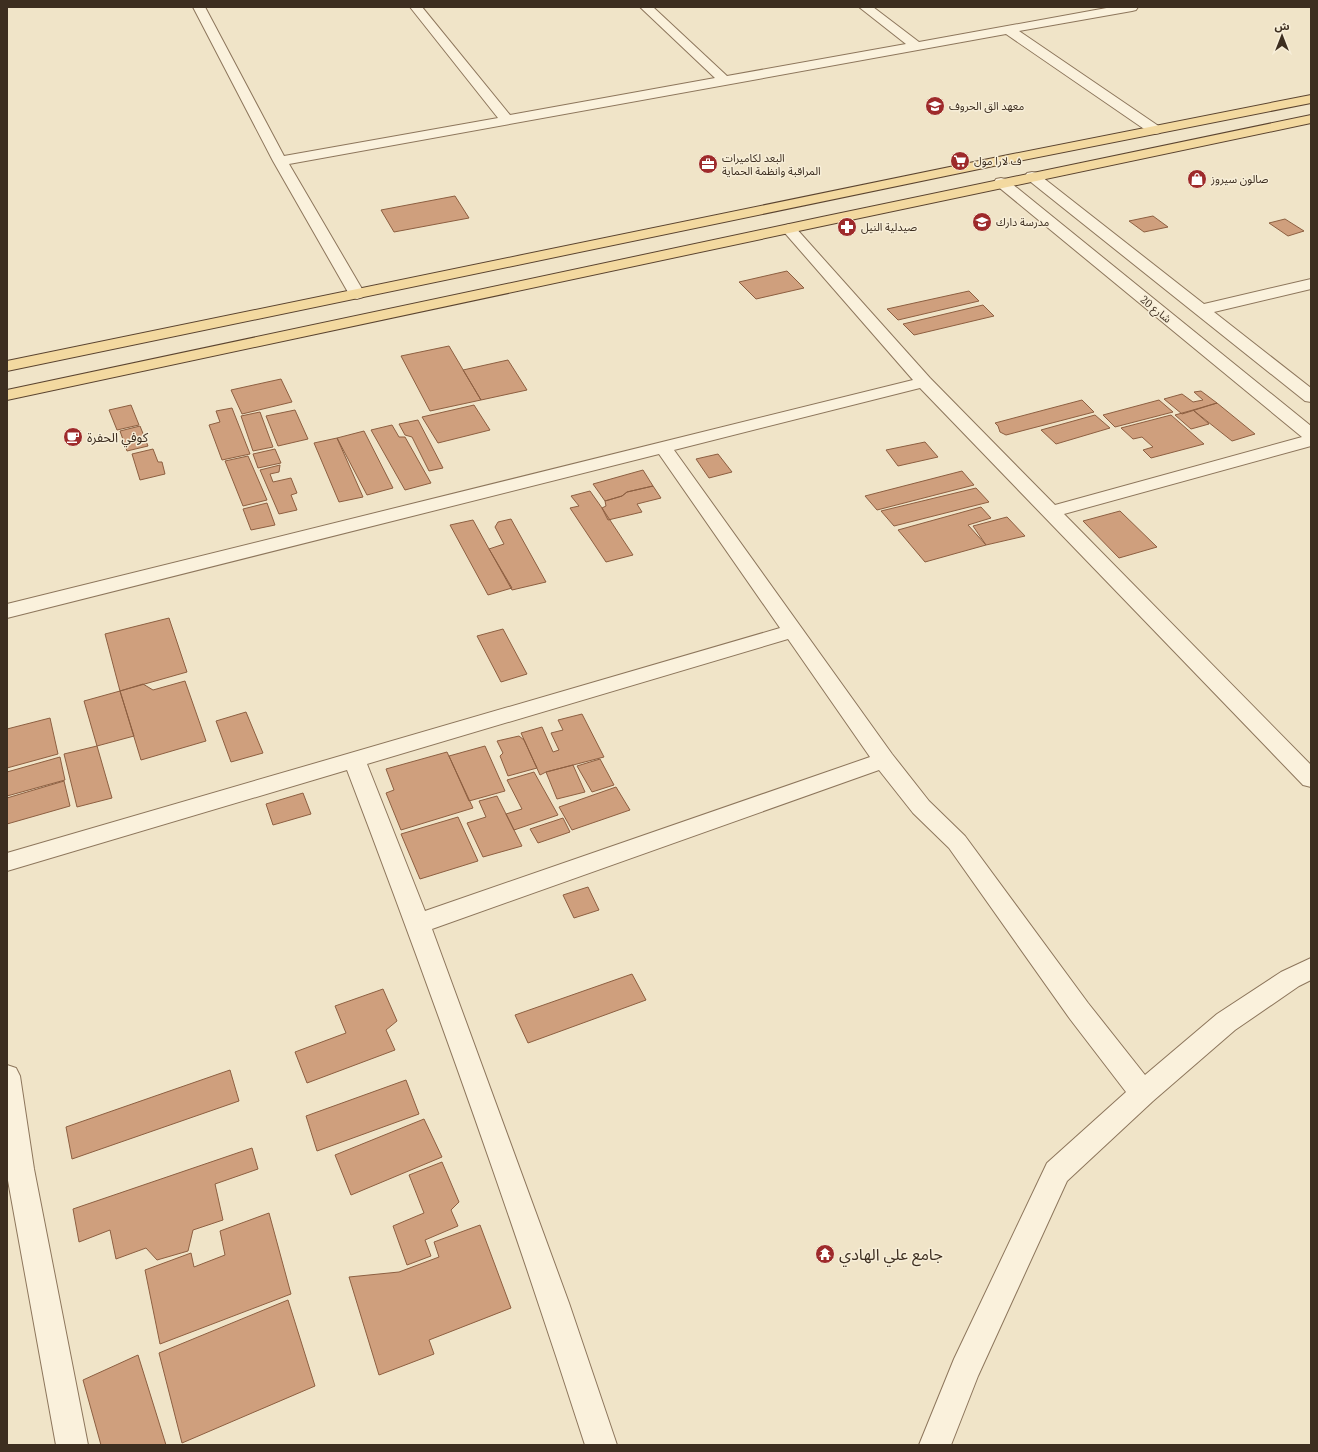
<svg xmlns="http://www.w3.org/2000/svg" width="1318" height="1452" font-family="'PT Serif','Noto Sans Arabic',serif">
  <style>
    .building { fill: #cf9f7d; stroke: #8d5f41 }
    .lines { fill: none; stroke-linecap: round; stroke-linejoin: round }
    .minor-casing { stroke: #8d765c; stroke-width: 2 }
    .major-casing { stroke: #5b4430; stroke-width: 2 }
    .minor { fill: #faf1dc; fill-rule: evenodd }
    .major { fill: #f3d9a0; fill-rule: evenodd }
    .labels { text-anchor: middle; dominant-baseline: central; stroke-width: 3; stroke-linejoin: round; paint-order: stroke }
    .far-poi-label { font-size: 11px; fill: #3d2e20; stroke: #f7eed8; text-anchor: start }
    .far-street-label { font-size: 11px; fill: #3d2e20; stroke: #f7eed8 }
    .poi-label { font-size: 13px; fill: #3d2e20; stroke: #f7eed8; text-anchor: start }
    .near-poi-label { font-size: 16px; fill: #3d2e20; stroke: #f7eed8; text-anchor: start }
  </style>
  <rect width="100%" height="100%" fill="#f0e4c8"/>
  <!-- building -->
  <path class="building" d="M 455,196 L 469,218 L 394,232 L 381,210 Z
    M 1153,216 L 1168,227 L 1144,232 L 1129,221 Z
    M 1285,219 L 1304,231 L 1288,236 L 1269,223 Z
    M 787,271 L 804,288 L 756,299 L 739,282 Z
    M 969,291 L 979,301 L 898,320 L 887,309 Z
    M 983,305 L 994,316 L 914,335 L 903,324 Z
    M 449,346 L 481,400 L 430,411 L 401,356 Z
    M 508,360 L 527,390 L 481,400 L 463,370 Z
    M 281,379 L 292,402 L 242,414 L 231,390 Z
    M 1201,391 L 1217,403 L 1182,414 L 1164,399 L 1182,394 L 1193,402 L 1203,400 L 1194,392 Z
    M 1082,400 L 1094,412 L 1006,435 L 1000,432 L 998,426 L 995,423 Z
    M 1159,400 L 1173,412 L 1115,427 L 1103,415 Z
    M 1217,403 L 1255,434 L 1232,441 L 1193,410 Z
    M 131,405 L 139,425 L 117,430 L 109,410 Z
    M 474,405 L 490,430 L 438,443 L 422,417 Z
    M 232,408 L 250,454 L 222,460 L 209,425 L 220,422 L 216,411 Z
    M 295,410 L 308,439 L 278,446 L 266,416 Z
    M 1193,410 L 1209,424 L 1191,429 L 1175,415 Z
    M 260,412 L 273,447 L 253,451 L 241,416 Z
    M 1095,415 L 1110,428 L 1056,444 L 1041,430 Z
    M 1171,415 L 1204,444 L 1151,458 L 1143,450 L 1153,447 L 1142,437 L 1133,439 L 1121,428 Z
    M 418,420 L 443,468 L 429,471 L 412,437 L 405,435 L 399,424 Z
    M 392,425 L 399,437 L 405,437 L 431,483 L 405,490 L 371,430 Z
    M 140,426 L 148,446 L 127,451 L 120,431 Z
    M 364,431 L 393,488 L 367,495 L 337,438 Z
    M 337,438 L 363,497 L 339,502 L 314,443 Z
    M 925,442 L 938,457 L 898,466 L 886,450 Z
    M 153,449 L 158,462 L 162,462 L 165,474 L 140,480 L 132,454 Z
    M 275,449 L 281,463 L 258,468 L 253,454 Z
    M 718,454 L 732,472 L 709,478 L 696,459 Z
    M 248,456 L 267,500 L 243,506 L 225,461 Z
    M 280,465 L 279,472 L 270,474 L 273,482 L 291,478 L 297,493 L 291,495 L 297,510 L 279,514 L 260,470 Z
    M 643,470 L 653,486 L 627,492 L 622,496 L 605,501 L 593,484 Z
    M 962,471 L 974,485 L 877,510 L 865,496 Z
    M 653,486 L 661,498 L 637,504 L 642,512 L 608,520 L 602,508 L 606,506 L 605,501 L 622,496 L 627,492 Z
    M 976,488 L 989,502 L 894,526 L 881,511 Z
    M 590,491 L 602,508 L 633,555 L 606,562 L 570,508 L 579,506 L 571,496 Z
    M 267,503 L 275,525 L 251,530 L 243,509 Z
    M 981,507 L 991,518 L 968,525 L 986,545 L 925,562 L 898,530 Z
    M 1120,511 L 1157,547 L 1119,558 L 1083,521 Z
    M 1007,517 L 1025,536 L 986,545 L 973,526 Z
    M 511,519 L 546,582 L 512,590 L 489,549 L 504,544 L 495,527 L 498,522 Z
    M 473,520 L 489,549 L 512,588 L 488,595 L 450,525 Z
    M 169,618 L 187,672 L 120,691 L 105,634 Z
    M 503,629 L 527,674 L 501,682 L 477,636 Z
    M 185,681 L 206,741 L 141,760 L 120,691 L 143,684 L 153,690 Z
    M 120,691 L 134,736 L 97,746 L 84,701 Z
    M 246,712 L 263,753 L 231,762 L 216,721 Z
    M 582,714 L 604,757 L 546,772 L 540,775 L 521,733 L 542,727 L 553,752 L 559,750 L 551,733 L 563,730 L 558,720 Z
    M 50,718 L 58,754 L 7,768 L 7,729 Z
    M 519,736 L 524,740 L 537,768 L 508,776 L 500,756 L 503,753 L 497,741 Z
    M 97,746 L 112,798 L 77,807 L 64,754 Z
    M 485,746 L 505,791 L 469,801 L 449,756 Z
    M 447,752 L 473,808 L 401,830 L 386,793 L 394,790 L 386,769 Z
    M 60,757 L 65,780 L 7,796 L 7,772 Z
    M 600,759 L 614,785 L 592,792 L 577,766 Z
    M 573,765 L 585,792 L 557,799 L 546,772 Z
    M 534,772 L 558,815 L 514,830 L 506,814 L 522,809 L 507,780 Z
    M 64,781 L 70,806 L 7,824 L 7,798 Z
    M 616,787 L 630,810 L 572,830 L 559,807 Z
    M 303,793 L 311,814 L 273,825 L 266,804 Z
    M 497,796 L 522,846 L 483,857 L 467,823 L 486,817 L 479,801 Z
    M 458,817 L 478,861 L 420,879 L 401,834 Z
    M 563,818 L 570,832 L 538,843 L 530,829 Z
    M 588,887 L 599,910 L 574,918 L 563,895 Z
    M 632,974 L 646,1000 L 528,1043 L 515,1015 Z
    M 383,989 L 397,1021 L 386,1030 L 395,1050 L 307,1083 L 295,1052 L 346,1033 L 335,1006 Z
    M 230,1070 L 239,1101 L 72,1159 L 66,1127 Z
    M 406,1080 L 419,1114 L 317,1151 L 306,1116 Z
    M 424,1119 L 442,1157 L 351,1195 L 335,1155 Z
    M 252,1148 L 258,1169 L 215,1184 L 223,1220 L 193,1230 L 188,1251 L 157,1260 L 146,1248 L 116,1259 L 110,1230 L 79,1242 L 73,1209 Z
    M 442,1162 L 459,1202 L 451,1210 L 458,1226 L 425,1240 L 431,1256 L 407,1265 L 393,1226 L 424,1213 L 409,1175 Z
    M 269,1213 L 291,1294 L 160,1344 L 145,1270 L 191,1253 L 194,1267 L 225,1255 L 220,1231 Z
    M 480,1225 L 511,1308 L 429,1340 L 434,1354 L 379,1375 L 349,1277 L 399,1272 L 439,1257 L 434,1242 Z
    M 288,1300 L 315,1386 L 182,1443 L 159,1353 Z
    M 138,1355 L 166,1445 L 101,1445 L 83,1380 Z"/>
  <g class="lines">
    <!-- minor casing -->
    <g class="minor-casing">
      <path id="minor" d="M 193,7 L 205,7 L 284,156 L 498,118 L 410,7 L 422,7 L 510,115 L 715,78 L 640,7 L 653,7 L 727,76 L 906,44 L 859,7 L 873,7 L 919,42 L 1112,7 L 1138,7 L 1136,10 L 1132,11 L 1019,31 L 1160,127 L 1162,130 L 1160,133 L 1155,134 L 1150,133 L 1006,34 L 289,164 L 365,294 L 363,297 L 357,299 L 351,297 L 349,294 L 273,161 Z
        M 1032,172 L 1037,173 L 1204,304 L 1311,279 L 1311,289 L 1214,312 L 1311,388 L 1311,402 L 1305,401 L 1027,179 L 1025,176 L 1027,173 Z
        M 1001,178 L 1006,179 L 1311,426 L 1311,446 L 1064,514 L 1311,765 L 1311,787 L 1303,785 L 920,388 L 674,450 L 892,754 L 929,801 L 965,836 L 1088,1003 L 1145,1075 L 1217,1014 L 1281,972 L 1311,958 L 1311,980 L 1299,986 L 1235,1030 L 1153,1101 L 1067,1181 L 978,1376 L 951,1445 L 919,1445 L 954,1359 L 1047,1163 L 1126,1092 L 1070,1019 L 949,848 L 913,813 L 879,770 L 432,929 L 569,1303 L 617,1445 L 585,1445 C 512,1218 432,993 347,770 L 7,871 L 7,853 L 780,628 L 659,454 L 7,618 L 7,604 L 913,380 L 784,232 L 781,229 L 784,226 L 789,224 L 794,226 L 930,378 L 1055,505 L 1302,437 L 996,185 L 994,182 L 996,179 ZM 788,639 L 870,757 L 425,911 L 367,764 Z
        M 7,1065 L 16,1068 L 20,1076 L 34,1169 L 88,1445 L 56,1445 L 7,1175 Z"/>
    </g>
    <!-- major casing -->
    <g class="major-casing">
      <path id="major" d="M 1311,95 L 1311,103 L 1008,163 L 7,371 L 7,361 L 1008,155 Z
        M 1311,115 L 1311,123 L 822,226 L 7,400 L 7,390 L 822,217 Z"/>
    </g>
    <!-- minor -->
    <use href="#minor" class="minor"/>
    <!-- major -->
    <use href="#major" class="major"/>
  </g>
  <!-- icons -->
  <defs>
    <g id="school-disc" transform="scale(1)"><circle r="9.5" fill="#9e2a2b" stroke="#f7eed8"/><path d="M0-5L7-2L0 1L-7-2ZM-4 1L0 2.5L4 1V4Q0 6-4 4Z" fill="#fff"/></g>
    <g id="supermarket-disc" transform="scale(1)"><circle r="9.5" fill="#9e2a2b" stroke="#f7eed8"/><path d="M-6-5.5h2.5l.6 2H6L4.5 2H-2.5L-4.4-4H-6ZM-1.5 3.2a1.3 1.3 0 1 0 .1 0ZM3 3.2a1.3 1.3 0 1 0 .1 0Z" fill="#fff"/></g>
    <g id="office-disc" transform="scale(1)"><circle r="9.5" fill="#9e2a2b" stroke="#f7eed8"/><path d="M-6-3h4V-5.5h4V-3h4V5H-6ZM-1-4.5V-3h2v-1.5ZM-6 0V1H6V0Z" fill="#fff"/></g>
    <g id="shop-disc" transform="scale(1)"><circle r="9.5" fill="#9e2a2b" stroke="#f7eed8"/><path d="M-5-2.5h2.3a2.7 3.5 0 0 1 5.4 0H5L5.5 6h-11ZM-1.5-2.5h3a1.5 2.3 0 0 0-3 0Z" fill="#fff"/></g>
    <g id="pharmacy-disc" transform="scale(1)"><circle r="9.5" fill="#9e2a2b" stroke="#f7eed8"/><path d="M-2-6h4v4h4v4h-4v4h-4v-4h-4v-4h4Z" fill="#fff"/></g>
    <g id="cafe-disc" transform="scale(1)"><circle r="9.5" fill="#9e2a2b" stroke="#f7eed8"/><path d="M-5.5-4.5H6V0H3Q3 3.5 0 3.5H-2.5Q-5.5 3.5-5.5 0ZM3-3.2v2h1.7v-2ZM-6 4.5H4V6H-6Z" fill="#fff"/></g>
    <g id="temple-disc" transform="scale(1)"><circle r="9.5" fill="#9e2a2b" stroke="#f7eed8"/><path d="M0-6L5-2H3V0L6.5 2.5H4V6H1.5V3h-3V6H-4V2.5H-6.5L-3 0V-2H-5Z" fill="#fff"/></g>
  </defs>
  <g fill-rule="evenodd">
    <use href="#school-disc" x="935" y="106"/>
    <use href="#supermarket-disc" x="960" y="161"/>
    <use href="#office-disc" x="708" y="164"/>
    <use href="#shop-disc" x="1197" y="179"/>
    <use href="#school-disc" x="982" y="222"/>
    <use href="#pharmacy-disc" x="847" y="227"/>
    <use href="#cafe-disc" x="73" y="437"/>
    <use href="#temple-disc" x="825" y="1254"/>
  </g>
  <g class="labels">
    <!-- far-poi labels -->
    <g class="far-poi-label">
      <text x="949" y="106">معهد الق الحروف</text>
      <text x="722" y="158">البعد لكاميرات<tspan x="722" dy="13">المراقبة وانظمة الحماية</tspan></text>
      <text x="974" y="161">ف لارا مول</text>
      <text x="1211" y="179">صالون سيروز</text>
      <text x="996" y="222">مدرسة دارك</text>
      <text x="861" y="227">صيدلية النيل</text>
    </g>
    <!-- far-street labels -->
    <g class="far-street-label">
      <text transform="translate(1156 309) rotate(39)">شارع 20</text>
    </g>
    <!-- poi labels -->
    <g class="poi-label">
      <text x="87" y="437">كوفي الحفرة</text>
    </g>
    <!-- near-poi labels -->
    <g class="near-poi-label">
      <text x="839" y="1254">جامع علي الهادي</text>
    </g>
  </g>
  <!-- border -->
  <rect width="1318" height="1452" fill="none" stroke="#3d2e20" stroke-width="16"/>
  <!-- north arrow -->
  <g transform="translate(1282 36)" stroke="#f7eed8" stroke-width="3" paint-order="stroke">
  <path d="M0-3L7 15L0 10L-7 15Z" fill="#3d2e20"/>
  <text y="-6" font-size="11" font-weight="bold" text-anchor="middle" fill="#3d2e20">ش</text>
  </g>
</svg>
